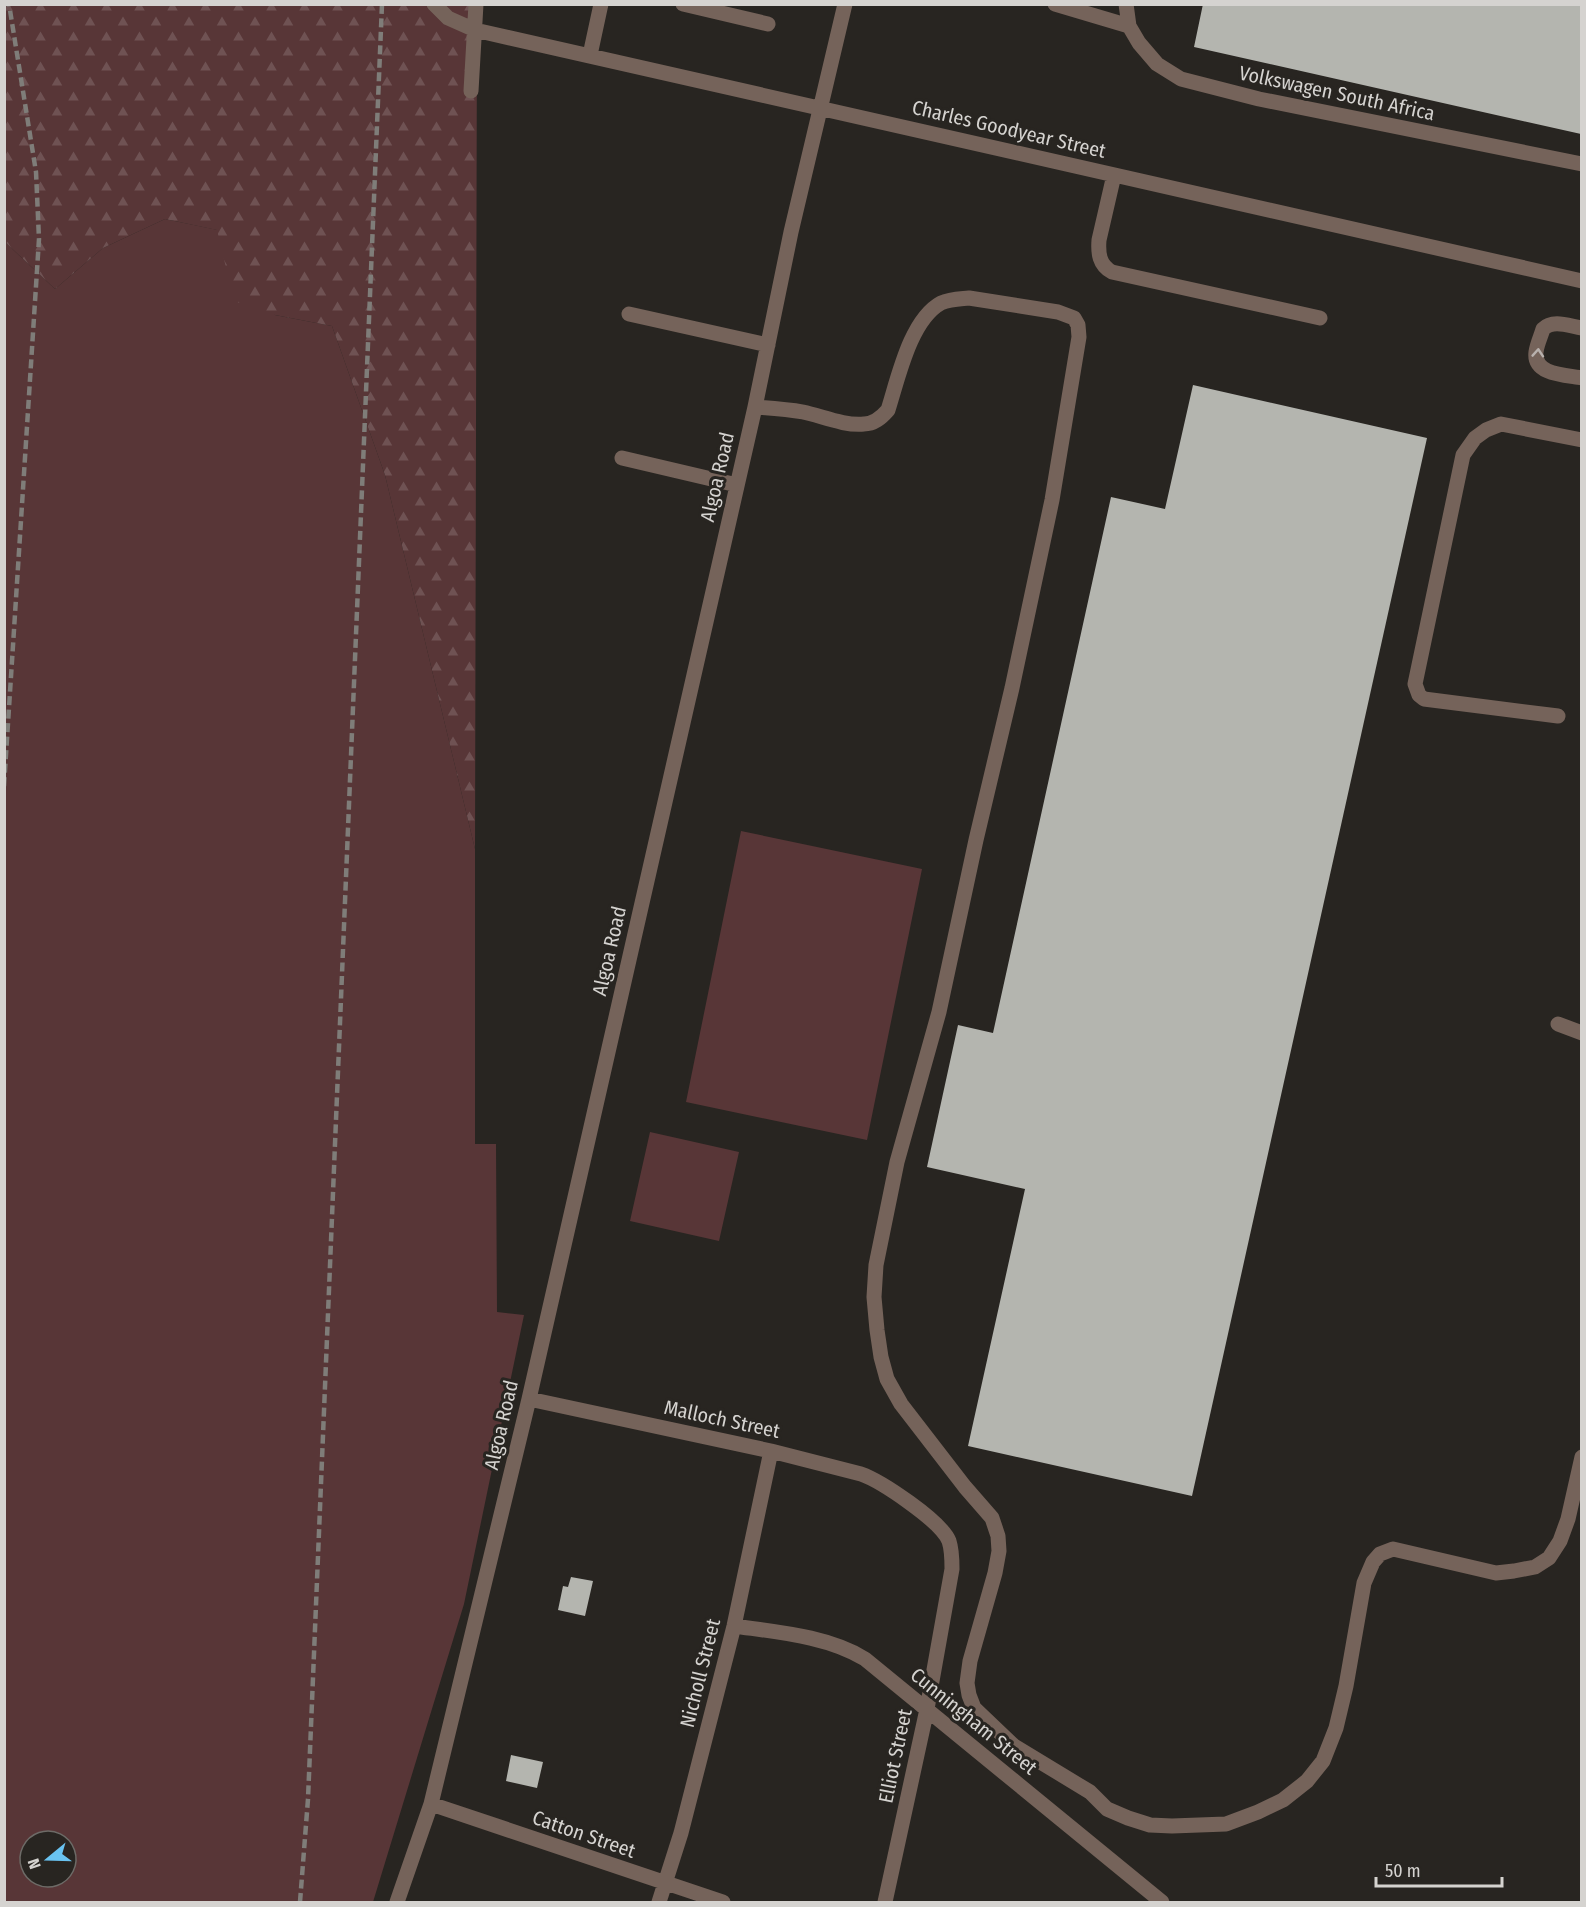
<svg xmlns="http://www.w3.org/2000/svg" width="1586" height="1907" font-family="'Fira Sans Condensed',sans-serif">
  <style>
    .grass { fill: #583637; fill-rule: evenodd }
    .forest { fill: url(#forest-firs) }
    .building { fill: #b4b5af }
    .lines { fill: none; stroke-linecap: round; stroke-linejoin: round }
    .minor { stroke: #75635a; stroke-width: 15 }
    .rail { stroke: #7f7d79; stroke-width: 4.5; stroke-dasharray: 9 4.5; stroke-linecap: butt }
    .oneway { stroke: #b8b1ad }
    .labels { text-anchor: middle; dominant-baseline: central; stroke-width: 6; stroke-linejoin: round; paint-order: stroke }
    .street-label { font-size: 20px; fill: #d5d3d0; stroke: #282521 }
  </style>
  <defs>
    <pattern id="forest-firs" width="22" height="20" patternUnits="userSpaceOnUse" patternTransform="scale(1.5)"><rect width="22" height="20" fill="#583637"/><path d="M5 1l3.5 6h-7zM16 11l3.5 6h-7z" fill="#6f5253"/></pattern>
  </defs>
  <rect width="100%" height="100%" fill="#282521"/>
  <!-- grass -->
  <path class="grass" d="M 165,219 L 218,230 L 275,315 L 332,326 L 385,475 L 475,849 L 475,1144 L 496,1144 L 497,1312 L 524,1315 L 464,1604 L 373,1902 L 5,1902 L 4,275 L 6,243 L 55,289 L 103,248 ZM 30,1841 L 66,1841 L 66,1877 L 30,1877 Z
    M 741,831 L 922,869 L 867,1140 L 686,1102 Z
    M 650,1132 L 739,1152 L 719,1241 L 630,1221 Z"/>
  <!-- forest -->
  <path class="forest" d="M 4,5 L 477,5 L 475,849 L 385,475 L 332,326 L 275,315 L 234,301 L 217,230 L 165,219 L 103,248 L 55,289 L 6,243 Z"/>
  <!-- building -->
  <path class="building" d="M 1203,4 L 1581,4 L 1581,134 L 1194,47 Z
    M 1193,385 L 1427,438 L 1192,1496 L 968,1446 L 1025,1189 L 927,1167 L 958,1025 L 993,1033 L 1111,497 L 1165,509 Z
    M 571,1577 L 593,1581 L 585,1616 L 558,1610 L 563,1586 L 568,1587 Z
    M 511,1755 L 543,1762 L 537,1788 L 506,1781 Z"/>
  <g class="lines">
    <!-- minor -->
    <path class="minor" d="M 434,4 L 448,18 L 475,30 L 1582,281
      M 683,4 L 768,24
      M 1055,4 L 1129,26
      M 1126,4 L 1129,26 L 1139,43 L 1157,64 L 1181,79 L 1259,99 L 1582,164
      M 590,55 L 601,4
      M 471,91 L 476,4
      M 1114,175 L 1099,240 C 1098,253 1099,265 1112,272 L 1320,318
      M 629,314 L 768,345
      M 1582,328 C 1569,326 1553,319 1543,329 C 1541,336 1537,344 1536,352 C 1533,375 1566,375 1582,378
      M 755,407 C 771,408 787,409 803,412 C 822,416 844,426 864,424 C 874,424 881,418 888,410 C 898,379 910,320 941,303 C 950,299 959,299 969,298 L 1058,312 L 1074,318 L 1078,325 L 1079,337 L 1052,500 L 1012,688 L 976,840 L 939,1012 L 897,1162 L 876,1265 L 874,1297 L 877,1330 L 881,1357 L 887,1379 L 901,1404 L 965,1487 L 992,1518 L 998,1536 L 999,1551 L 995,1573 L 970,1661 L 967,1683 L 969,1695 L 974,1708 L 1014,1746 L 1090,1792 L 1107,1809 L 1128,1818 L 1150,1825 L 1172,1826 L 1226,1824 L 1258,1812 L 1283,1800 L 1307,1781 L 1323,1761 L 1336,1728 L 1346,1686 L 1364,1583 L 1373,1562 L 1380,1554 L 1393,1549 L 1496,1573 L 1514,1571 L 1535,1567 L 1549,1558 L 1560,1541 L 1568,1519 L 1582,1457
      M 622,458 L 737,485
      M 1558,716 L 1424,699 L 1419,695 L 1415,684 L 1463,455 L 1475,438 L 1486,430 L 1501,424 L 1582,440
      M 1558,1024 L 1582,1033
      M 529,1399 L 771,1451 L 861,1474 C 881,1481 941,1521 949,1541 C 952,1550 952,1560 952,1569 L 927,1709 L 885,1902
      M 734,1626 C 776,1632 828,1636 865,1659 L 1162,1902
      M 431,1804 L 723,1902
      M 397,1902 L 431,1804 L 529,1399 L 755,407 L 791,232 L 845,4
      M 659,1902 L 681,1833 L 734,1626 L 771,1451"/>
    <!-- rail -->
    <path class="rail" d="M 4,786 L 39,239 L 36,172 L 9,4
      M 300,1902 L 308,1799 L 382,4"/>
  </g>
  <!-- one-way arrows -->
  <defs><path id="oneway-chevron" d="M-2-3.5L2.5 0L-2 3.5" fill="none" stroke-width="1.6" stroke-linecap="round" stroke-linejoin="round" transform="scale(1.5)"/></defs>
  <use class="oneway" href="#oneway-chevron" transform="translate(1538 353) rotate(-86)"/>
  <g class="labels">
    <!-- street labels -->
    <g class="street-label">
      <text transform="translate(1337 93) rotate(12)">Volkswagen South Africa</text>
      <text transform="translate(1009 129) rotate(13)">Charles Goodyear Street</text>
      <text transform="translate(717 477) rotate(-77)">Algoa Road</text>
      <text transform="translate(609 951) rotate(-77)">Algoa Road</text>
      <text transform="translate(722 1419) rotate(12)">Malloch Street</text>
      <text transform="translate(501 1425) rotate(-77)">Algoa Road</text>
      <text transform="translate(700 1673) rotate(-76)">Nicholl Street</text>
      <text transform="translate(974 1721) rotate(39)">Cunningham Street</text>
      <text transform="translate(895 1756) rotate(-78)">Elliot Street</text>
      <text transform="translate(584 1834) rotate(19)">Catton Street</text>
    </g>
  </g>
  <!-- border -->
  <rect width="1586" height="1907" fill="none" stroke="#d5d3d0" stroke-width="12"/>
  <!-- north arrow -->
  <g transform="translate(48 1859) rotate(251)"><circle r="28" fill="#282521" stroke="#6d6b67" stroke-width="1.5"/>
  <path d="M0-4.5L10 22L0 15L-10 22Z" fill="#69c3f1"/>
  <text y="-9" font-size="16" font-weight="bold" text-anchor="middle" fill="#d5d3d0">N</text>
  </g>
  <!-- scale -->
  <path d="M1376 1877v9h126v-9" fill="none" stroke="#d5d3d0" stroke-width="3"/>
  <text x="1385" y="1877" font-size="18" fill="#d5d3d0" stroke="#282521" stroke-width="4.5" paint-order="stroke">50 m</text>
</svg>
